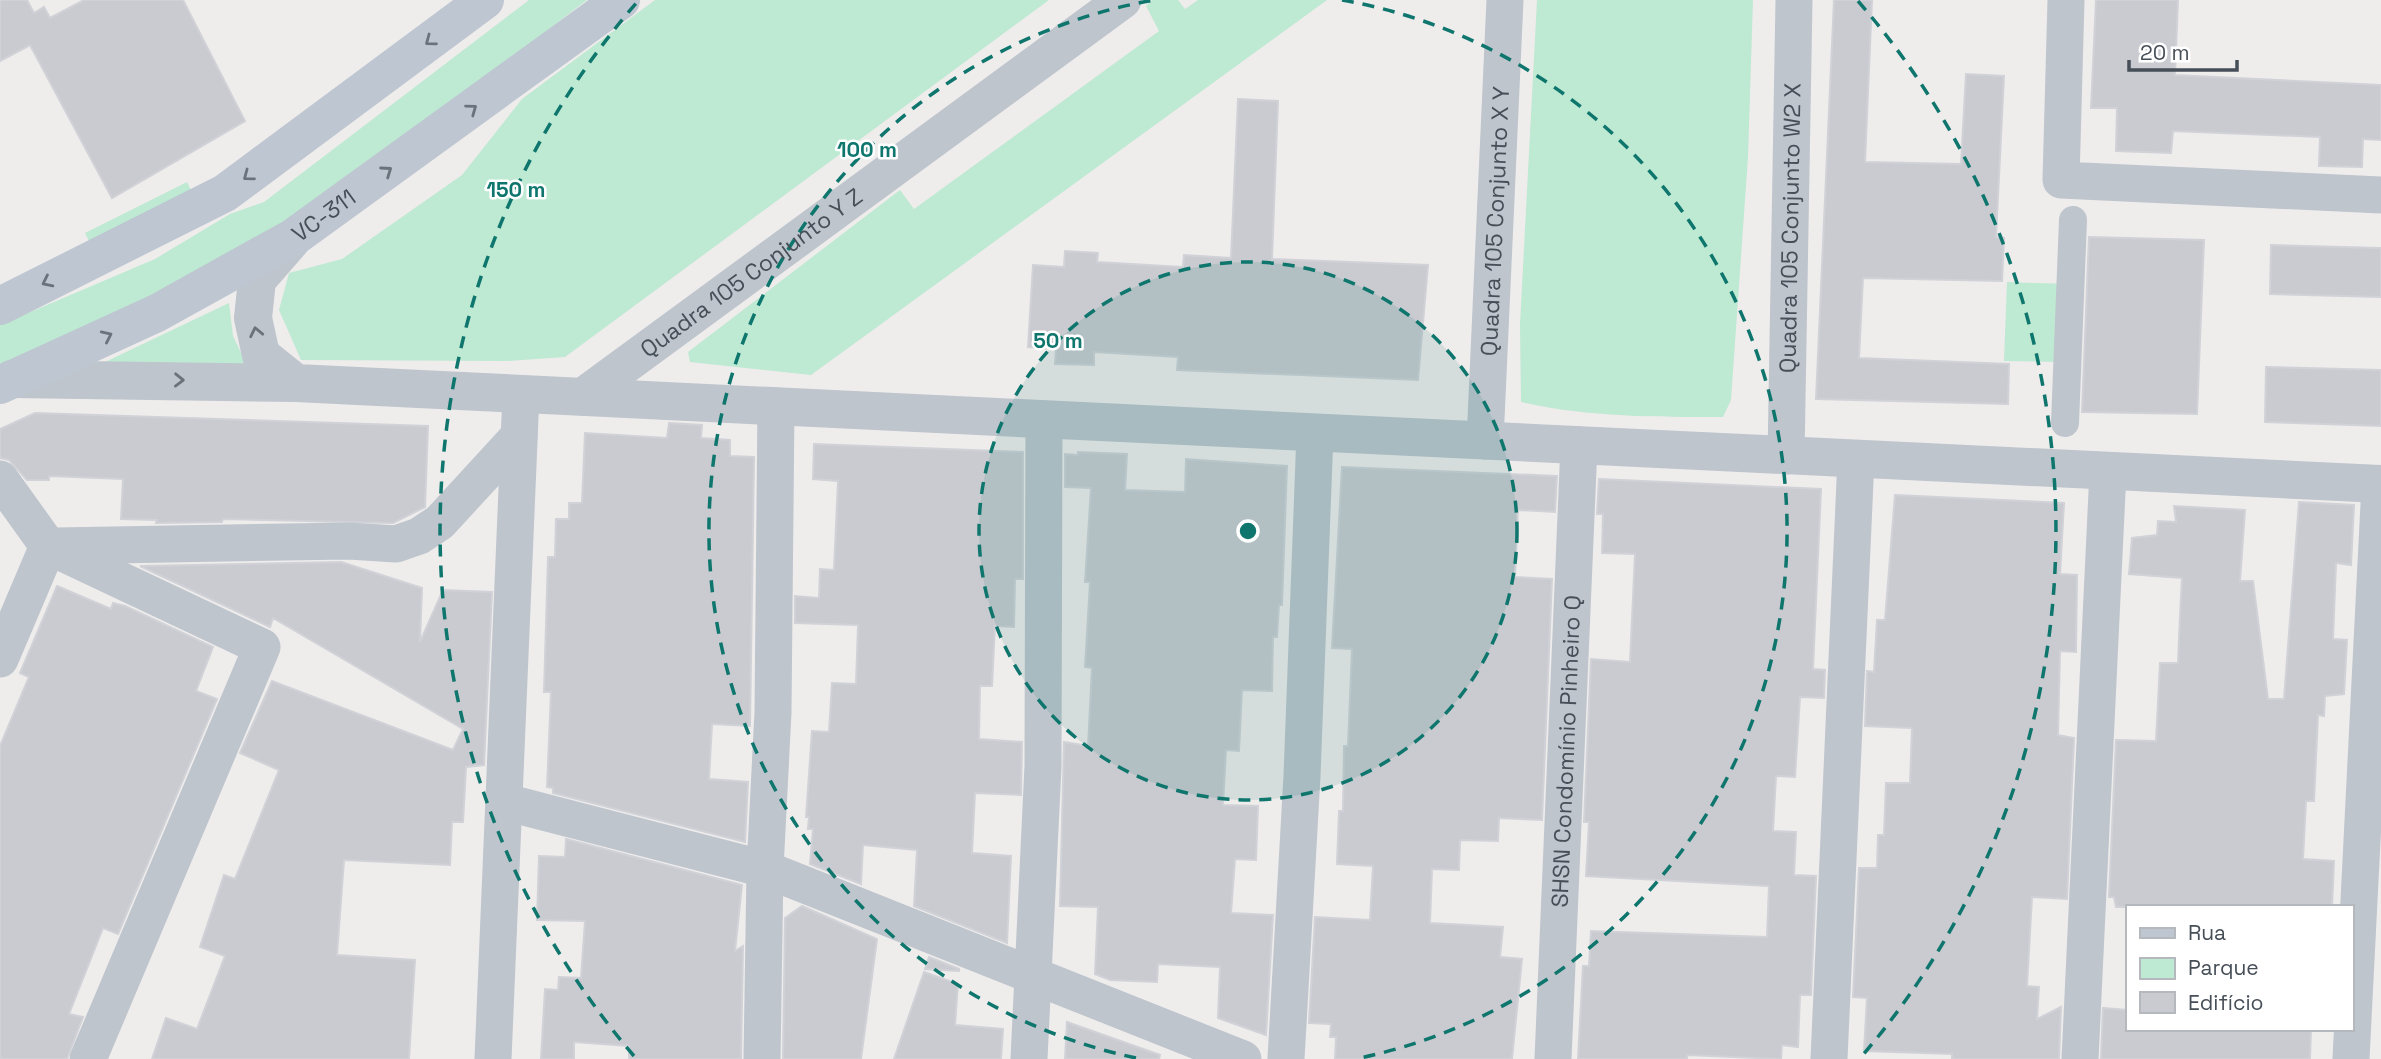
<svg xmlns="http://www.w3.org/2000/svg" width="2381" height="1059" font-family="'Space Grotesk',sans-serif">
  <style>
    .green { fill: #bee9d2 }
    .building { fill: #cacbd0; stroke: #d0d2d7; stroke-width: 2 }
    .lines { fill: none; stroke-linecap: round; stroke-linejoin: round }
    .pedestrian { stroke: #bec5cd; stroke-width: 28 }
    .minor { stroke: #bec5cd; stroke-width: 37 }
    .tertiary { stroke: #bec5cd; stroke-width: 38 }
    .secondary { stroke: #bec6d1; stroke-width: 38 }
    .oneway { stroke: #6a727c }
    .oneway2 { stroke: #6a727a }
    .ring { fill: none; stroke: #0f766e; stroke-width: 3.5; stroke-dasharray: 12 9 }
    .labels { text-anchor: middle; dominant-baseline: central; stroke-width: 5; stroke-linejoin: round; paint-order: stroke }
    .street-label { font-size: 23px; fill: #464e57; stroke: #fff }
    .centre { fill: #0f766e; stroke: #fff; stroke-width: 3.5 }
    .ring-label { font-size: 21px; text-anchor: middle; font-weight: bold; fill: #0f766e; stroke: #fff; stroke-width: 5; stroke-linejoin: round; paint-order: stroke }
  </style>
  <rect width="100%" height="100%" fill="#efecec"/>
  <!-- green -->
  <path class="green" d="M 529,0 L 587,0 L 373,163 L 255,243 L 152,298 L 0,365 L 0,325 L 155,259 L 230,214 L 264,202 Z
    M 655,0 L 1049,0 L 565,357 L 507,361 L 301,360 L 279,310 L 289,273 L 342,259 L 462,175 L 522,99 Z
    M 1152,0 L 1178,0 L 1185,9 L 1198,0 L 1327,0 L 811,375 L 690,362 L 688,352 L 900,190 L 914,209 L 1159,31 L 1146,6 Z
    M 1537,0 L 1753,0 L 1748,157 L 1731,400 L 1723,417 C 1656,417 1587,417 1521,402 L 1520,324 Z
    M 187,182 L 192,192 L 90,243 L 85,233 Z
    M 2007,282 L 2068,284 L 2065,362 L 2004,361 Z
    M 229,303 L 233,336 L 248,367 L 105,362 Z"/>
  <!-- building -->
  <path class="building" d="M 0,0 L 27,0 L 34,13 L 44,7 L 50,18 L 84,0 L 183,0 L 245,121 L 112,198 L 30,45 L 0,61 Z
    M 1834,0 L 1872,0 L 1865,162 L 1961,164 L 1966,74 L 2004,76 L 1996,237 L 2004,238 L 2002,281 L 1863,278 L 1859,358 L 2009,364 L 2008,404 L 1816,399 Z
    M 2096,0 L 2178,0 L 2175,75 L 2381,85 L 2381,140 L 2363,139 L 2362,167 L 2319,166 L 2320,137 L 2173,131 L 2171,153 L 2116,151 L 2117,108 L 2091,108 Z
    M 1238,99 L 1278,101 L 1272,259 L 1428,265 L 1418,380 L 1177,370 L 1178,357 L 1094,352 L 1094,365 L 1055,364 L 1056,349 L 1028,347 L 1033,265 L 1064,267 L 1065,251 L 1098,253 L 1097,262 L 1183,267 L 1184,255 L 1231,258 Z
    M 2089,237 L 2204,240 L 2197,414 L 2082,412 Z
    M 2271,245 L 2381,248 L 2381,297 L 2270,294 Z
    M 2266,367 L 2381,370 L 2381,426 L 2265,422 Z
    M 35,413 L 428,426 L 425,507 L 393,523 L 223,519 L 222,522 L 156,523 L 157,520 L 121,519 L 123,479 L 49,476 L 49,480 L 27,480 L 9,460 L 0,458 L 0,429 Z
    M 669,423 L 702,425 L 701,438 L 730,440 L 730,456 L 754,457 L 750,726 L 712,724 L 709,779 L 748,782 L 745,842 L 553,793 L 553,788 L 547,787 L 551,692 L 544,692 L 548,557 L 555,557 L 556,519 L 569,519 L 569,503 L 582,503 L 585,433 L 667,438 Z
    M 814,444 L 1023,452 L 1023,579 L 1015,579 L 1014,627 L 995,626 L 992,686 L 980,686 L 979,739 L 1022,742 L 1021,795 L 975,793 L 972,853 L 1011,856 L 1007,943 L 914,906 L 917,850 L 863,845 L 861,884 L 810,864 L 813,829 L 808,829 L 809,817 L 806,817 L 812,731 L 829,732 L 832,683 L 856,684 L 858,625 L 795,623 L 795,596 L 819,598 L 820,569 L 834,570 L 838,481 L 813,479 Z
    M 1078,452 L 1127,454 L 1125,490 L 1185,492 L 1186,459 L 1287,466 L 1282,605 L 1279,605 L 1277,637 L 1273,637 L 1272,691 L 1242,690 L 1239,751 L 1226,750 L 1223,805 L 1258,806 L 1256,860 L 1235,859 L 1231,913 L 1273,915 L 1266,1035 L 1218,1018 L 1220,967 L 1158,964 L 1157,982 L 1110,980 L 1095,974 L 1098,907 L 1060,906 L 1064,742 L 1088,746 L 1092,668 L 1085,667 L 1090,582 L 1085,582 L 1091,488 L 1065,487 L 1065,454 L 1078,455 Z
    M 1342,467 L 1557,476 L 1555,512 L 1518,510 L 1515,577 L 1552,579 L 1542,820 L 1499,818 L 1498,841 L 1460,840 L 1459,870 L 1432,869 L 1430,923 L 1503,927 L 1500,957 L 1522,959 L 1512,1059 L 1335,1059 L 1336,1037 L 1330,1037 L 1331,1024 L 1309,1023 L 1315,917 L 1370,920 L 1373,866 L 1337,864 L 1339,811 L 1343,811 L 1344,746 L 1348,746 L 1352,649 L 1332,648 Z
    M 1599,479 L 1821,489 L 1813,669 L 1825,670 L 1824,698 L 1800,697 L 1795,777 L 1776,776 L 1773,831 L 1796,832 L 1794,875 L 1816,876 L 1811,995 L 1800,995 L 1798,1047 L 1782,1045 L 1781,1059 L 1687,1055 L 1687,1059 L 1578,1059 L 1583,966 L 1589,966 L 1591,931 L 1767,937 L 1769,886 L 1586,876 L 1589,822 L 1584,822 L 1591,659 L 1630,662 L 1635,554 L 1602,553 L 1603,514 L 1597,514 Z
    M 1895,495 L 2064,503 L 2060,574 L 2077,575 L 2076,652 L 2060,651 L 2058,735 L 2074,738 L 2067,899 L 2032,897 L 2027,986 L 2039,987 L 2037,1019 L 2061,1007 L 2059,1059 L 1952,1059 L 1952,1054 L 1864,1051 L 1867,998 L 1853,997 L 1859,868 L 1877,868 L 1878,835 L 1884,835 L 1886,783 L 1910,783 L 1912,728 L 1865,726 L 1867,671 L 1874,672 L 1877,620 L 1885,620 Z
    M 2299,502 L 2354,505 L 2351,565 L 2336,563 L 2333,639 L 2347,640 L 2344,694 L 2325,696 L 2324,716 L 2318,715 L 2314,801 L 2306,801 L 2303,859 L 2334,861 L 2332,907 L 2116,907 L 2114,897 L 2109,897 L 2116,740 L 2156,741 L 2160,663 L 2178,663 L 2180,616 L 2182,578 L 2129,574 L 2132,538 L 2157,535 L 2158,521 L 2176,522 L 2174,506 L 2245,510 L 2240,581 L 2253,581 L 2268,699 L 2284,699 Z
    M 341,562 L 422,588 L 420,642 L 443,590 L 492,592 L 484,765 L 466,767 L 463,822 L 452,822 L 450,865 L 344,860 L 337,955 L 415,960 L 409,1059 L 152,1059 L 166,1018 L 197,1029 L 225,956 L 200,947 L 224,875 L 235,879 L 279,770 L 240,753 L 272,681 L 453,750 L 463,729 L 273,618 L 270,627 L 140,566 Z
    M 57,586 L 111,609 L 113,603 L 125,606 L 213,647 L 196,691 L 217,699 L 118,934 L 103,928 L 69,1014 L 83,1017 L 67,1059 L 0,1059 L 0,746 L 29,677 L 20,673 Z
    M 566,839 L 742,885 L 735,951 L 743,946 L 741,1059 L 629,1059 L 629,1046 L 574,1042 L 574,1059 L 541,1059 L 545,989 L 558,990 L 559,977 L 581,978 L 585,921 L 537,920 L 539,856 L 565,857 Z
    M 802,906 L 877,939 L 861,1059 L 783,1059 L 785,918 Z
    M 929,957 L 959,969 L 959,971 L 925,969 Z
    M 924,972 L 958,984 L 955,1025 L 1003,1029 L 1001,1059 L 894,1059 Z
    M 2103,1008 L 2127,1010 L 2127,1029 L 2311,1029 L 2310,1059 L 2101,1059 Z
    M 1067,1022 L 1160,1055 L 1159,1059 L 1065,1059 Z"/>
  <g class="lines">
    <!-- pedestrian -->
    <path class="pedestrian" d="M 2065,423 L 2073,220"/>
    <!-- minor -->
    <g class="minor">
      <path d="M 2066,0 L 2061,180 L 2381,195"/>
      <path id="s1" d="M 582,397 L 1123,0"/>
      <path id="s2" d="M 1485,441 L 1505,0"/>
      <path id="s3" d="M 1786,456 L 1794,0"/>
      <path d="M 0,479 L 48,546 L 262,647 L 88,1059"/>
      <path d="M 56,546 L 349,541 L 396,544 L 419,536 L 440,522 L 519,436"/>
      <path d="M 0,659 L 48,546"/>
      <path d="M 505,802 L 765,869 L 1243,1059"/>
      <path d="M 493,1059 L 521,394"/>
      <path d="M 762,1059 L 765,869 L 773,712 L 776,406"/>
      <path d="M 1029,1059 L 1043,766 L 1044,419"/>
      <path d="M 1286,1059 L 1302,776 L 1315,433"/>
      <path id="s4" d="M 1553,1059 L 1579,445"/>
      <path d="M 1829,1059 L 1856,459"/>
      <path d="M 2080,1059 L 2108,471"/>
      <path d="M 2351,1059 L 2380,484"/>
    </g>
    <!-- tertiary -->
    <path class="tertiary" d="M 291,241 L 257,280 L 253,318 L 261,355 L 296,383
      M 12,379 L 296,383 L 2381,484"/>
    <!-- secondary -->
    <g class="secondary">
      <path d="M 0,306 L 225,193 L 485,0"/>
      <path id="s5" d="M 0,385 L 157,313 L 294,237 L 621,0"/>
    </g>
  </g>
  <!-- one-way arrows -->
  <defs><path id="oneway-chevron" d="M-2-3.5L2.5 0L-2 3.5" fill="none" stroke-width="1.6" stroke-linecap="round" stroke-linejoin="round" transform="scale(1.75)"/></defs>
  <g class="oneway">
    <use href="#oneway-chevron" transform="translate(430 41) rotate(143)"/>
    <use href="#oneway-chevron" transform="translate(472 109) rotate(-36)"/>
    <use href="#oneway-chevron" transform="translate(387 171) rotate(-35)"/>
    <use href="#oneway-chevron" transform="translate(248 176) rotate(143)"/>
    <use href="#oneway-chevron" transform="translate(47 282) rotate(154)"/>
    <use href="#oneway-chevron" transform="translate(107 336) rotate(-25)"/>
  </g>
  <g class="oneway2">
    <use href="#oneway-chevron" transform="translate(256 332) rotate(-102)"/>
    <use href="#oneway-chevron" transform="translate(179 380) rotate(1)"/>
  </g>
  <!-- distance rings -->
  <circle cx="1248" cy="531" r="269" fill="#0f766e" fill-opacity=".12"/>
  <g class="ring">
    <circle cx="1248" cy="531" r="269"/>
    <path d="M1136 1058A539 539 0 0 1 1154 0M1342 0A539 539 0 0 1 1360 1058"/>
    <path d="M634 1056A808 808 0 0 1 638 1M1858 1A808 808 0 0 1 1862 1056"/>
  </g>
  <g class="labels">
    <!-- street labels -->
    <g class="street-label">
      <text stroke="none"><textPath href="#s5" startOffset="366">VC-311</textPath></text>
      <text stroke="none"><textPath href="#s2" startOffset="220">Quadra 105 Conjunto X Y</textPath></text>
      <text stroke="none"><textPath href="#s3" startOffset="228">Quadra 105 Conjunto W2 X</textPath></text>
      <text stroke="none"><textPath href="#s1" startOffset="210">Quadra 105 Conjunto Y Z</textPath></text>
      <text stroke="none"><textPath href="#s4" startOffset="308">SHSN Condomínio Pinheiro Q</textPath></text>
    </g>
  </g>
  <circle cx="1248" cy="531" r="10" class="centre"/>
  <g class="ring-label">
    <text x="867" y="157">100 m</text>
    <text x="516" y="197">150 m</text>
    <text x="1058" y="348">50 m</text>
  </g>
  <!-- legend -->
  <rect x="2126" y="905" width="228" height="126" fill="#ffffff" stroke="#b5b8bc" stroke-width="2"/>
  <rect x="2140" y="928" width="35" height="10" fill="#bec6d1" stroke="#b5b8bc" stroke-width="2"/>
  <text x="2188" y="940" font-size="21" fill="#464e57">Rua</text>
  <rect x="2140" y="958" width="35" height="21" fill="#bee9d2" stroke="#b5b8bc" stroke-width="2"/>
  <text x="2188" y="975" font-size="21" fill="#464e57">Parque</text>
  <rect x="2140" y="992" width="35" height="21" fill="#cacbd0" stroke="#b5b8bc" stroke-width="2"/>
  <text x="2188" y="1010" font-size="21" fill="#464e57">Edifício</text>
  <!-- scale -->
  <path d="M2129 60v10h108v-10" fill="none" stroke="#464e57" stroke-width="3.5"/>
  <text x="2140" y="60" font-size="21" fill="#464e57" stroke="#ffffff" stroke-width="5" paint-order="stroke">20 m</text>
</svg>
